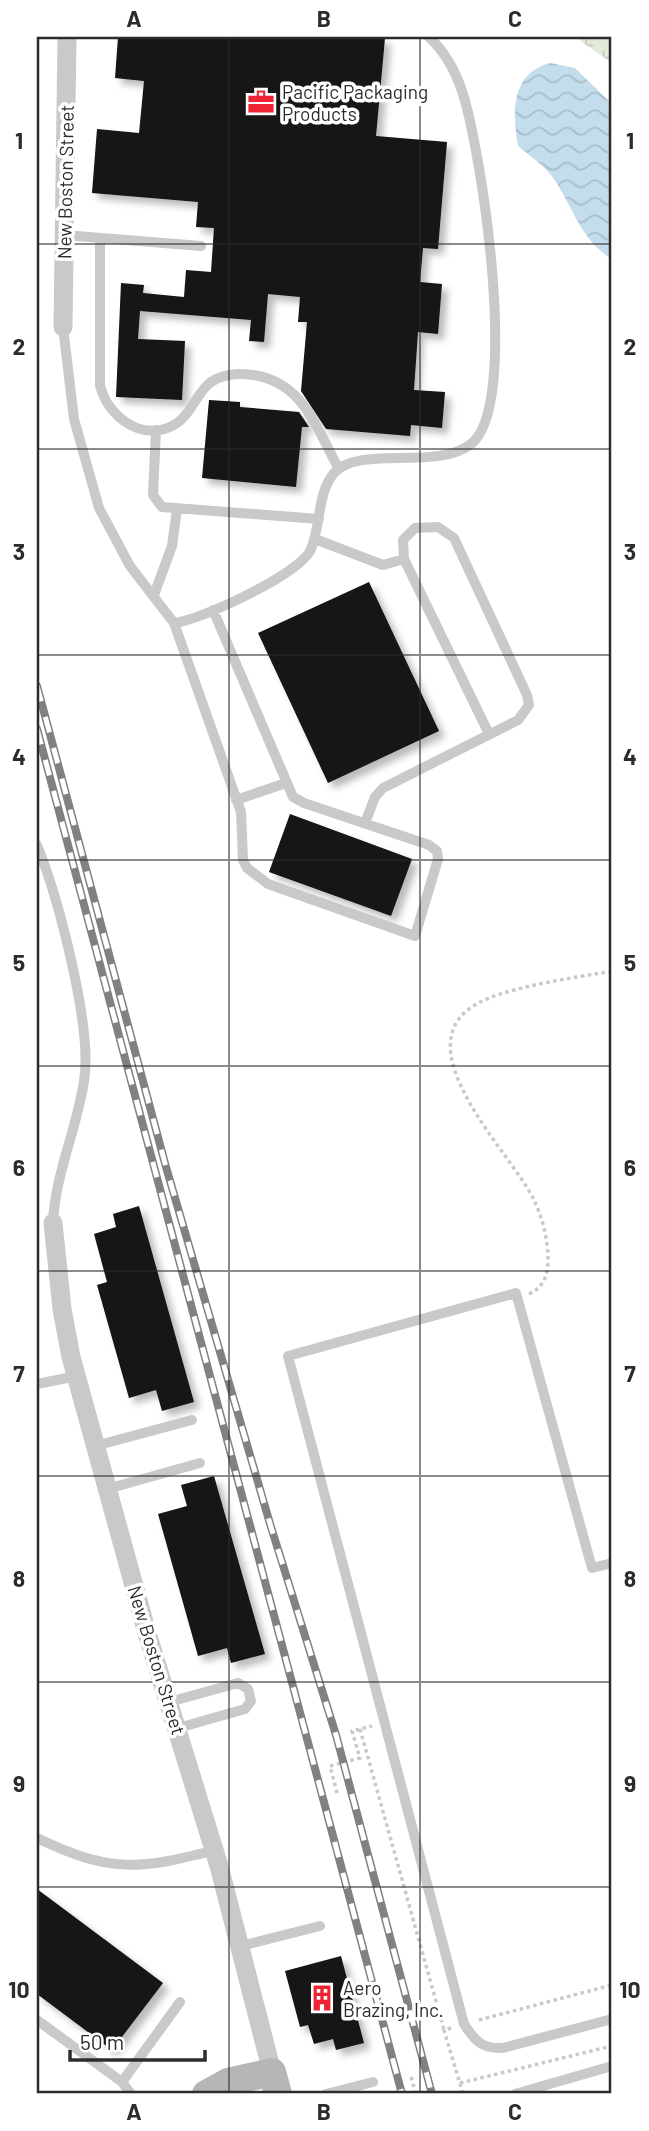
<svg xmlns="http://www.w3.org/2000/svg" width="649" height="2131" font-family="Barlow,sans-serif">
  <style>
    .wetland { fill: url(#wetland-marsh) }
    .water { fill: url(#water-waves) }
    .building { fill: #131313; filter: url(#shadow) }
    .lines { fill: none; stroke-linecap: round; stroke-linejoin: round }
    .path { stroke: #c9c9c9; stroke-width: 3.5; stroke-dasharray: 3.5 3.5; stroke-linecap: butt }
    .service { stroke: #c9c9c9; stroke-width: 10 }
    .minor { stroke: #c9c9c9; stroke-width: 19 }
    .secondary { stroke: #b6b6b6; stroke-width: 28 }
    .rail-casing { stroke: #818181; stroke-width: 8 }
    .rail { stroke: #fff; stroke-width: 5; stroke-dasharray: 16; stroke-linecap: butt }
    .grid { fill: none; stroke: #2c2c2c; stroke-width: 2; stroke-opacity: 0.55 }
    .labels { text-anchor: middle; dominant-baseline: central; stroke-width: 7; stroke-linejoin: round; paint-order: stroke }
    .poi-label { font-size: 19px; fill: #2c2c2c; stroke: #fff; text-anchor: start }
    .street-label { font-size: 19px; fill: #2c2c2c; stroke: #fff }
    .neatline { fill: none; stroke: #2c2c2c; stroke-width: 2.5 }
    .grid-label { font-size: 23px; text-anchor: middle; font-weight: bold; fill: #2c2c2c }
  </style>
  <defs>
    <pattern id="wetland-marsh" width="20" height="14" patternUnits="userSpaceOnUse" patternTransform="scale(1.75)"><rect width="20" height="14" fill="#e3ebd8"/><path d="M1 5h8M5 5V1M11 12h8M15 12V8" fill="none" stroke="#c3caba"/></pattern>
    <pattern id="water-waves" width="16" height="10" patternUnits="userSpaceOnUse" patternTransform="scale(1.75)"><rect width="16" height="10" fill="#c3ddec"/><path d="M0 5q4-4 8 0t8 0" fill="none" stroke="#a8becb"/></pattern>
    <filter id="shadow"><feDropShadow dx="6" dy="6" stdDeviation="3.5" flood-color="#0004"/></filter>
  </defs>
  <rect width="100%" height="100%" fill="#fff"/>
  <!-- wetland -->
  <path class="wetland" d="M 575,37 L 612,37 L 612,63 Z"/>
  <!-- water -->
  <path class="water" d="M 551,63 L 575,68 L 612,104 L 612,259 C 582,242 572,206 554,179 C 545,166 530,156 518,146 C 512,112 511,72 551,63 Z"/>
  <!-- building -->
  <path class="building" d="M 118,37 L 385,38 L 376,136 L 447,142 L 438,249 L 423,248 L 420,282 L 442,284 L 438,334 L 418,332 L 414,390 L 445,392 L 442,428 L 411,425 L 410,436 L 326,429 L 301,391 L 307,322 L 298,322 L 300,297 L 268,294 L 264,342 L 249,341 L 251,320 L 140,311 L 138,339 L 185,341 L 182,400 L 116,397 L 121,283 L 144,285 L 143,293 L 184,297 L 186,270 L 211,272 L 214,228 L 196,227 L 198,202 L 92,193 L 97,129 L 139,133 L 144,81 L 115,78 Z
    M 209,400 L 240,402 L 240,407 L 299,412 L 309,427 L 302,427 L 296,487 L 202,478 Z
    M 369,582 L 439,731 L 328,783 L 258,633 Z
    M 290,814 L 412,859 L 391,916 L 269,872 Z
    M 139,1206 L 194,1402 L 162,1411 L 156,1390 L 129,1398 L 97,1285 L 107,1282 L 94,1234 L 116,1227 L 113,1214 Z
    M 214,1476 L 265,1654 L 231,1663 L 227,1648 L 198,1656 L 158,1514 L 187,1506 L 181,1485 Z
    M 37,1889 L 163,1983 L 112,2050 L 37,1994 Z
    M 341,1956 L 364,2043 L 336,2050 L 333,2039 L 314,2044 L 308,2025 L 300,2027 L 285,1971 Z"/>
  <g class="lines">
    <!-- path -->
    <path class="path" d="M 529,1294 C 544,1287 548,1275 548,1259 C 548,1239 542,1216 533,1198 C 511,1154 409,1054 469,1009 C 497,987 576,978 612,971
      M 360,1729 L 444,2030
      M 337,1793 L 330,1766 L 360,1758 L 352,1731 L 372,1726
      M 479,2020 L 612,1985
      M 451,2028 L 444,2030 L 463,2094
      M 411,2077 L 416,2094
      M 460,2083 L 612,2046"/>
    <!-- service -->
    <path class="service" d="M 64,235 L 201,246
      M 100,238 L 100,385 C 107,417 145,445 177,423 C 192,413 197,392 211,382 C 223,374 239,373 253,375 C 304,382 317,430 339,469
      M 63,327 L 74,419 L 99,508 L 130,566 L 174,623 L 241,812 L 243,860 L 247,868 L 268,884 L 415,936 L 438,859 L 437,851 L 429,845 L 304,803 L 293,797 L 213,610
      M 156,430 L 153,495 L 162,507 L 319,519
      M 315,539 L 383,565 L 404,559
      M 154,595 L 172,546 L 177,509
      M 174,623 C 201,620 302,573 311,549 C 321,526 317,493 334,473 C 358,445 437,471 471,444 C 521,405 481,148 462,91 C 455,70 445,52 429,37
      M 236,800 L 286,783
      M 365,823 L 375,797 L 383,788 L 518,720 L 529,705 L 527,695 L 454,538 L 438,527 L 415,528 L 403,540 L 404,559 L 489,734
      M 37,845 C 58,897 93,1028 84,1081 C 77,1129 55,1174 53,1223
      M 37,1384 L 77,1376
      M 95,1446 L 192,1420
      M 107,1489 L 200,1463
      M 612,1563 L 592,1568 L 516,1293 L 288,1356 L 464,2024 C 475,2041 482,2049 503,2048 L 612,2019
      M 169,1702 L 238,1683 L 248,1689 L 251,1701 L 245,1709 L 178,1728
      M 37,1838 C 110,1873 139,1870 215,1850
      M 241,1946 L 320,1926
      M 37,2020 L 122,2082
      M 131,2094 L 122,2082 L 180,2002
      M 326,2094 L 373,2082
      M 515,2094 L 612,2066"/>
    <!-- minor -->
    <path class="minor" d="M 63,327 L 67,37
      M 53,1223 L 62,1309 L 71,1357 L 147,1633 L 219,1866 L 272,2072"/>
    <!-- secondary -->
    <path class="secondary" d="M 206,2094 L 228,2082 L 272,2072 L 278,2094"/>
    <!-- rail casing -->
    <g class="rail-casing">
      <path id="rail" d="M 37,686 L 166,1167 L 271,1527 L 336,1735 L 432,2094
        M 37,729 L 402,2094"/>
    </g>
    <!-- rail -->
    <use href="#rail" class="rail"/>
  </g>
  <!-- grid -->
  <path class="grid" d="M 229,37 L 229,2094M 420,37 L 420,2094M 37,244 L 612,244M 37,449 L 612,449M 37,655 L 612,655M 37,860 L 612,860M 37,1066 L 612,1066M 37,1271 L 612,1271M 37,1476 L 612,1476M 37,1682 L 612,1682M 37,1887 L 612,1887"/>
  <!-- icons -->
  <defs>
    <g id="office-bare" transform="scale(2.1)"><path d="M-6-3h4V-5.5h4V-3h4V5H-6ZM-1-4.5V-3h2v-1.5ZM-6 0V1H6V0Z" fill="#ee2334" stroke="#fff" stroke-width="2.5" paint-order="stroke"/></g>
    <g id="building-bare" transform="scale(2.1)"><path d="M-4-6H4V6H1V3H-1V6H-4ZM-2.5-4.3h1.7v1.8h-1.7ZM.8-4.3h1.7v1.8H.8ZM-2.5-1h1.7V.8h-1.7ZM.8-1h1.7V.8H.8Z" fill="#ee2334" stroke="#fff" stroke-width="2.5" paint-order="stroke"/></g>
  </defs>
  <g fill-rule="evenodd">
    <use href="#office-bare" x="261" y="102"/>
    <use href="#building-bare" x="322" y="1998"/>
  </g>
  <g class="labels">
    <!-- poi labels -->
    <g class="poi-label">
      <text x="282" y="91">Pacific Packaging<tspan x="282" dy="22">Products</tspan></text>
      <text x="343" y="1987">Aero<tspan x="343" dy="22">Brazing, Inc.</tspan></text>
    </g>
    <!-- street labels -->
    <g class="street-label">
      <text transform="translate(65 182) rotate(-89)">New Boston Street</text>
      <text transform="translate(157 1660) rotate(73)">New Boston Street</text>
    </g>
  </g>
  <!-- border -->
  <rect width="649" height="2131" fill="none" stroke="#ffffff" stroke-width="77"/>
  <!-- scale -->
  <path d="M70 2050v10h135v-10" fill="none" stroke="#2c2c2c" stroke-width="3.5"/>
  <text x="80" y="2050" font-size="21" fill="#2c2c2c" stroke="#ffffff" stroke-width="5" paint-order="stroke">50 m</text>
  <rect x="38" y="38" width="572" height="2054" class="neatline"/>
  <g class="grid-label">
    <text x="134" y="27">A</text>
    <text x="324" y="27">B</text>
    <text x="515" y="27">C</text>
    <text x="19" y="149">1</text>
    <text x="630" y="149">1</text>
    <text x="19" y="355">2</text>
    <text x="630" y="355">2</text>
    <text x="19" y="560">3</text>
    <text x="630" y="560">3</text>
    <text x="19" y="765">4</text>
    <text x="630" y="765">4</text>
    <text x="19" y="971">5</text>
    <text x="630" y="971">5</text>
    <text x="19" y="1176">6</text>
    <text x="630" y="1176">6</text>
    <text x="19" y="1382">7</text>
    <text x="630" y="1382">7</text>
    <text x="19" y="1587">8</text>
    <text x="630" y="1587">8</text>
    <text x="19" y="1792">9</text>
    <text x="630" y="1792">9</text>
    <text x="19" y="1998">10</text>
    <text x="630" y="1998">10</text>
    <text x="134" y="2120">A</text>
    <text x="324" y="2120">B</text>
    <text x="515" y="2120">C</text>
  </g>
</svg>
